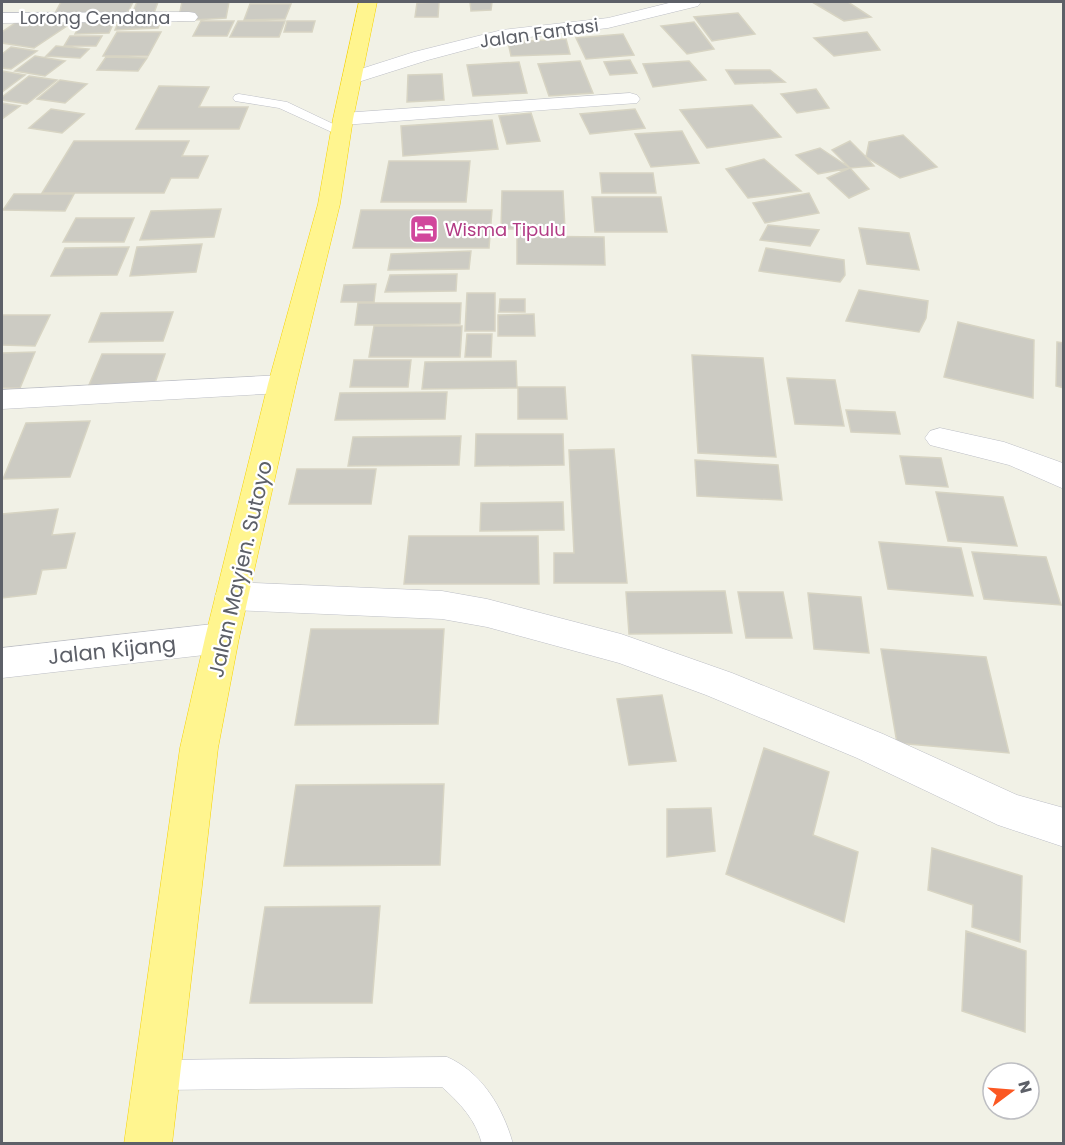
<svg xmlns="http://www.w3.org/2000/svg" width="1065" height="1145" font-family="Poppins,sans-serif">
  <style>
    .building { fill: #cccbc3; stroke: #d7d4c3; stroke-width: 1.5 }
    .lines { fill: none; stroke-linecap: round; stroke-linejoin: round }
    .lane-casing { stroke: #bdbfc6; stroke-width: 1 }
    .street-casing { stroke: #bdbfc6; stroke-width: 1 }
    .highway-casing { stroke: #f7d300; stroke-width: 1 }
    .lane { fill: #fff; fill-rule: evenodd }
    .street { fill: #fff; fill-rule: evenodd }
    .highway { fill: #fff58f; fill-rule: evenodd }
    .labels { text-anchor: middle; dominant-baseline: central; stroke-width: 4.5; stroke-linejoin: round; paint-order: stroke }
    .far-street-label { font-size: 18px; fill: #5d6068; stroke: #fff }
    .far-hotel-label { font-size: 18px; fill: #b23c85; stroke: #fff; text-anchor: start }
    .street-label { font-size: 21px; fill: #5d6068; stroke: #fff }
  </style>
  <rect width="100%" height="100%" fill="#f1f1e6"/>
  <!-- building -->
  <path class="building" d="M 61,2 L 133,2 L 127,14 L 53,17 Z
    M 137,2 L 158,2 L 154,13 L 132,14 Z
    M 182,2 L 229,2 L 226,18 L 178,21 Z
    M 439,2 L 438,17 L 415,17 L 417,3 Z
    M 470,2 L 492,2 L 491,10 L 471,11 Z
    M 812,2 L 848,2 L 871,17 L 844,21 Z
    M 250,4 L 291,4 L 285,19 L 244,20 Z
    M 738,13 L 755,34 L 712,41 L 694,17 Z
    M 27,15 L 73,22 L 34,48 L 2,43 L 2,32 Z
    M 163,15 L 158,28 L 115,30 L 121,16 Z
    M 116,18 L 109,33 L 75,34 L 83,19 Z
    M 201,21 L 234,21 L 227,36 L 193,36 Z
    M 238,21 L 285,21 L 279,37 L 230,37 Z
    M 287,21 L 315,21 L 312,32 L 284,32 Z
    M 694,22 L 714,49 L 687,54 L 661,26 Z
    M 117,32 L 161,32 L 148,56 L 103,56 Z
    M 867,32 L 880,50 L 834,56 L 814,38 Z
    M 623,34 L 634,55 L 586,59 L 576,38 Z
    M 70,36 L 102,36 L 96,46 L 64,46 Z
    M 566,39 L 570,54 L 511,56 L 508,42 Z
    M 56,46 L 89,49 L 80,58 L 46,56 Z
    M 11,47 L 37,51 L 11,69 L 2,68 L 2,54 Z
    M 35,56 L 65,61 L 45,76 L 15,71 Z
    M 106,57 L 147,58 L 138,71 L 97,70 Z
    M 630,60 L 637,73 L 610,75 L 604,62 Z
    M 580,61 L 593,93 L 549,96 L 538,64 Z
    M 689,61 L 706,80 L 653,87 L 643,64 Z
    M 519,62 L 527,93 L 473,96 L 467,65 Z
    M 726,70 L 770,70 L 785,82 L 735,84 Z
    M 2,71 L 25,75 L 2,92 Z
    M 442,74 L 444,100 L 407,102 L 408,75 Z
    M 29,76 L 57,80 L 27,104 L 2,100 L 2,97 Z
    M 60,80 L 87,84 L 65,103 L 37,99 Z
    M 159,86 L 209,87 L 199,107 L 248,107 L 239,129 L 136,129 Z
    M 816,89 L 829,108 L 797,113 L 781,94 Z
    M 2,103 L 20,106 L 2,119 Z
    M 752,105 L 781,137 L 707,148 L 680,110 Z
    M 51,109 L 84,114 L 62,133 L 29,128 Z
    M 635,109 L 645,128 L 590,134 L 580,114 Z
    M 531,113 L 540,141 L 507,144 L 499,116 Z
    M 492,120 L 498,149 L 403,156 L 401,126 Z
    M 682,131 L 699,163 L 651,167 L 635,134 Z
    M 903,135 L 937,167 L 900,178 L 866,157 L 869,142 Z
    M 74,141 L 189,141 L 182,156 L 208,156 L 198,178 L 171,178 L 164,193 L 42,193 Z
    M 850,141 L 866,157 L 874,166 L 850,168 L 832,150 Z
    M 820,148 L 850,168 L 818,174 L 796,155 Z
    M 764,159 L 801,191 L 748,198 L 726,169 Z
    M 389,161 L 470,161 L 466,202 L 381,202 Z
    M 850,168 L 869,189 L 849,198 L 827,178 Z
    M 600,173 L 653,173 L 656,193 L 602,193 Z
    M 502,191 L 563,191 L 565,229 L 501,229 Z
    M 809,193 L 819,213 L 765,223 L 753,203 Z
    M 14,194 L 74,194 L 65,211 L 3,210 Z
    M 592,197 L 661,197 L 667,232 L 595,232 Z
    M 221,209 L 214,237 L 140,240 L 151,211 Z
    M 361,210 L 492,210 L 489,248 L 353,248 Z
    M 76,218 L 134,218 L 124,242 L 63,242 Z
    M 768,225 L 819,230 L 810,246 L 760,240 Z
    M 859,228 L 909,233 L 919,270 L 867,264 Z
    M 517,236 L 604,237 L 605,265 L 517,264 Z
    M 202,244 L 196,272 L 130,276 L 137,247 Z
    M 129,247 L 117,275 L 51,276 L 65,248 Z
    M 766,248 L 844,260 L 845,275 L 840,282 L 759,271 Z
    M 471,251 L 469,269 L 388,270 L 391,254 Z
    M 457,274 L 456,291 L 385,292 L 390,275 Z
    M 376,284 L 374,302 L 341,302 L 344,285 Z
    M 859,290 L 928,301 L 926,318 L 919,332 L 846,321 Z
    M 467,293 L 495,293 L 495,331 L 465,331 Z
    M 500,299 L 525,299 L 525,312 L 499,312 Z
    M 358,303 L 461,303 L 460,324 L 355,325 Z
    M 173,312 L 163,341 L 89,342 L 101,313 Z
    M 534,314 L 535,336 L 498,336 L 498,315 Z
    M 2,315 L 50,315 L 35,346 L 2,345 Z
    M 958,322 L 1034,340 L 1033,398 L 944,377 Z
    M 374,326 L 462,326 L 460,357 L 369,357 Z
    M 467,334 L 492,334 L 491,357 L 465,357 Z
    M 1057,342 L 1064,343 L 1064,388 L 1056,386 Z
    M 35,352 L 20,388 L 2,388 L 2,353 Z
    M 102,354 L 165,354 L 155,383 L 89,385 Z
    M 692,355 L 763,358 L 776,457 L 698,453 Z
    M 354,360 L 411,360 L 408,387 L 350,387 Z
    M 516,361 L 517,388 L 422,389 L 425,362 Z
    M 787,378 L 835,380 L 844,426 L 795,424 Z
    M 518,387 L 565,387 L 567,419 L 518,419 Z
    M 447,392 L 445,419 L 335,420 L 340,393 Z
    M 846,410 L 895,412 L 900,434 L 851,432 Z
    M 90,421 L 70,477 L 3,479 L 26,423 Z
    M 476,434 L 563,434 L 564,465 L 475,466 Z
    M 461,436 L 459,465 L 348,466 L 353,437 Z
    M 614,449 L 627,583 L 554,583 L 554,553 L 574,553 L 569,450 Z
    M 900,456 L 941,458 L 948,487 L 906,484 Z
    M 695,460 L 778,465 L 782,500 L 697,496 Z
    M 297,469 L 376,469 L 371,504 L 289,504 Z
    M 936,492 L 1003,497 L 1017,546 L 948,541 Z
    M 563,502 L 564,530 L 480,531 L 481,503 Z
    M 58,509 L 52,535 L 75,533 L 66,568 L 42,570 L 36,594 L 2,598 L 2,514 Z
    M 409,536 L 538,536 L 539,584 L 404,584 Z
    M 879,542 L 961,548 L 973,596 L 888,589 Z
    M 972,552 L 1046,557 L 1061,605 L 984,599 Z
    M 725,591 L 732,633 L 629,634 L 626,592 Z
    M 738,592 L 783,592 L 792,638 L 746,638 Z
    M 808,593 L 861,597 L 869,653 L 814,649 Z
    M 311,629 L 444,629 L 438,724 L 295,725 Z
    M 881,649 L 986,657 L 1009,753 L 897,743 Z
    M 662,695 L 676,761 L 629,765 L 617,699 Z
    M 764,748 L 829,772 L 813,835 L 858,852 L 844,922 L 726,874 Z
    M 444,784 L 440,865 L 284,866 L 296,785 Z
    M 711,808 L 715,851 L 667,857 L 667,809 Z
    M 932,848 L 1022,876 L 1020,942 L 972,927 L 973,905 L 928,890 Z
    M 380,906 L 372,1003 L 250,1003 L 265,907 Z
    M 966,931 L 1026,951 L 1025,1032 L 962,1011 Z"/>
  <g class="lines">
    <!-- lane casing -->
    <g class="lane-casing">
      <path id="lane" d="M 239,94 L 287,102 L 348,131 L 346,134 L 336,134 L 279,108 L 235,101 L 233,98 L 235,95 Z
        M 447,1057 C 482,1072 503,1108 513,1144 L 482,1144 C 476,1120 460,1103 442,1087 L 158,1090 L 147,1086 L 143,1075 L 147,1064 L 158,1060 Z"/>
    </g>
    <!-- street casing -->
    <g class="street-casing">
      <path id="street" d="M 673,2 L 701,2 L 698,6 L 608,28 L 503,40 L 428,60 L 352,84 L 345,82 L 342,78 L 345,74 L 414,52 L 502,30 L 608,18 Z
        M 189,12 L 195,13 L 198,17 L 195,21 L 2,23 L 2,13 Z
        M 630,93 L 637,95 L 640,99 L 637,103 L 343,125 L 336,123 L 333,119 L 336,115 L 343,113 Z
        M 282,375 L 292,377 L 296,384 L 292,391 L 282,393 L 2,409 L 2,390 Z
        M 940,428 L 1004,442 L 1060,462 L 1064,464 L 1064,489 L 1009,465 L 930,445 L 925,438 L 930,431 Z
        M 232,582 L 442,591 L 487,599 L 621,634 L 732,673 L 883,734 L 1017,795 L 1064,808 L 1064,847 L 998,825 L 857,758 L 706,695 L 619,663 L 487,627 L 442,619 L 232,610 L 220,606 L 215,596 L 220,586 Z
        M 222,623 L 234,628 L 239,638 L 234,648 L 222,653 L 2,678 L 2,648 Z"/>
    </g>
    <!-- highway casing -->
    <g class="highway-casing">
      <path id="highway" d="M 359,2 L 377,2 L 353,119 L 340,204 L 296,384 L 239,638 L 218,748 L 172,1144 L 124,1144 L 180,748 L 205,638 L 268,384 L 318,204 L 333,119 Z"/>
    </g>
    <!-- lane -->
    <use href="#lane" class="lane"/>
    <!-- street -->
    <use href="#street" class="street"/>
    <!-- highway -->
    <use href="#highway" class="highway"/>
  </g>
  <!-- icons -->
  <defs>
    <g id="hotel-square" transform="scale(1.5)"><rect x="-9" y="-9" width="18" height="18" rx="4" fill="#d1479c" stroke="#fff"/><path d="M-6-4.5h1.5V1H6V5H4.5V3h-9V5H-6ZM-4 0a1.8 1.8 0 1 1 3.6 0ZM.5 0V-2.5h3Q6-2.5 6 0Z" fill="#fff"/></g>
  </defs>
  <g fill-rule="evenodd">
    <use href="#hotel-square" x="424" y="229"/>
  </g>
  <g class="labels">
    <!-- far-street labels -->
    <g class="far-street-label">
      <text x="95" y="17">Lorong Cendana</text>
      <text transform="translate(539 33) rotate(-8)">Jalan Fantasi</text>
    </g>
    <!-- far-hotel labels -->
    <g class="far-hotel-label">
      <text x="445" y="229">Wisma Tipulu</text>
    </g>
    <!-- street labels -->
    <g class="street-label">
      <text transform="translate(240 569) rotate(-77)">Jalan Mayjen. Sutoyo</text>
      <text transform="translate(112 650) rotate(-6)">Jalan Kijang</text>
    </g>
  </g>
  <!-- border -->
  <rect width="1065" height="1145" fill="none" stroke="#5d6068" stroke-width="6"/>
  <!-- north arrow -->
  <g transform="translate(1011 1091) rotate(74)"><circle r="28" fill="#ffffff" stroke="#bebfc3" stroke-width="1.5"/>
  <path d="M0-4.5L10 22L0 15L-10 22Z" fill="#fb5823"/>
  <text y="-9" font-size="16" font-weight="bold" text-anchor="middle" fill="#5d6068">N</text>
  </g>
</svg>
